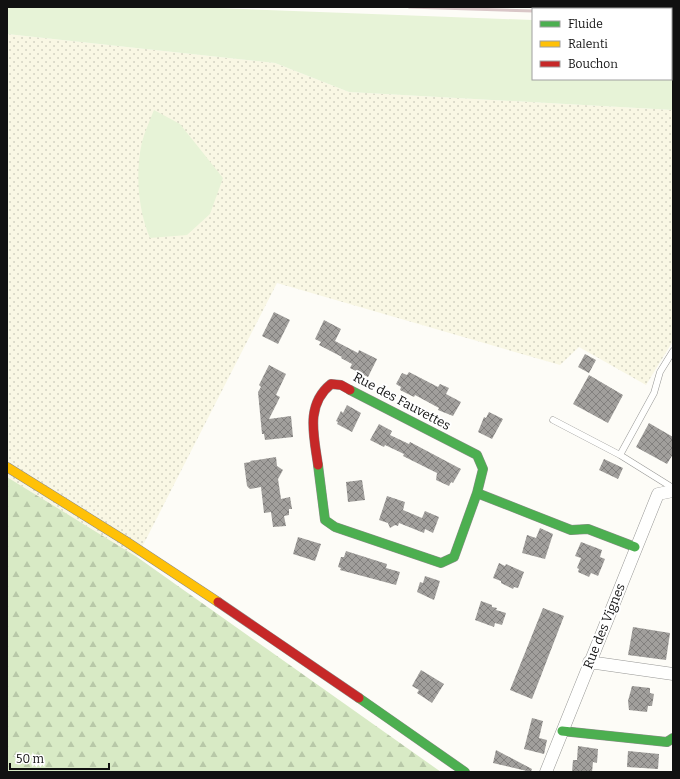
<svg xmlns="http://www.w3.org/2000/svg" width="680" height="779" font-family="Bitter,serif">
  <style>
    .farmland { fill: url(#farmland-dots) }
    .green { fill: #e7f3d7 }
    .forest { fill: url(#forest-firs) }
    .building { fill: url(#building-cross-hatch) }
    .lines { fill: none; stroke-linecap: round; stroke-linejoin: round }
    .lane-casing { stroke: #979795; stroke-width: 7 }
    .street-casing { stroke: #979795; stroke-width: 13 }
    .fast-casing { stroke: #8e8d8b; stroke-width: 10 }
    .slow-casing { stroke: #8e8d8b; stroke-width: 10 }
    .jam-casing { stroke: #8e8d8b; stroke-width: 10 }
    .lane { stroke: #fffffe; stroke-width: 6 }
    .street { stroke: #fffffe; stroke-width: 12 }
    .fast { stroke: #4caf50; stroke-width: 9 }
    .slow { stroke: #ffc107; stroke-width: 9 }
    .jam { stroke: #c62828; stroke-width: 9 }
    .rail { stroke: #d9c6c7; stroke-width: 3 }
    .labels { text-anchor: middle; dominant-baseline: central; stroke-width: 4; stroke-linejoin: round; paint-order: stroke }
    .street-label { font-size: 13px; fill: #111; stroke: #fff }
  </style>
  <defs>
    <pattern id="farmland-dots" width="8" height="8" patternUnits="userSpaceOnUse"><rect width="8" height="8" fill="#f9f7e4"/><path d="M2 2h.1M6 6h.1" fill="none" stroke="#d4d3c3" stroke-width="1.8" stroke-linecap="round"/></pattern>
    <pattern id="forest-firs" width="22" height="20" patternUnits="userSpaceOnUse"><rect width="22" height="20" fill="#d8eac5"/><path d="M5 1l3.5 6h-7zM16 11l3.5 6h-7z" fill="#b8c8a8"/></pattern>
    <pattern id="building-cross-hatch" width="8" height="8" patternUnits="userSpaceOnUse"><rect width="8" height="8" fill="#a19f9c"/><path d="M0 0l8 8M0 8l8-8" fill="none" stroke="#82807e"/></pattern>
  </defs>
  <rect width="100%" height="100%" fill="#fdfcf7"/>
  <!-- farmland -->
  <path class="farmland" d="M 7,34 L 275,63 L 349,92 L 673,110 L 673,341 L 646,385 L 579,347 L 560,365 L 277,283 L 137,557 L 7,477 Z"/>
  <!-- green -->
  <path class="green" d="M 7,7 L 191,7 L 533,20 L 533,79 L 671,79 L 671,25 L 673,25 L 673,110 L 349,92 L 275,63 L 7,34 Z
    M 154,110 L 180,124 L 223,178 L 210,214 L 187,235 L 150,238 C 138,210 135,172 142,142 C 145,131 150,120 154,110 Z"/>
  <!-- forest -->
  <path class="forest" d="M 7,477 L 137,557 L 441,772 L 7,772 Z"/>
  <!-- building -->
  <path class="building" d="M 274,312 L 290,320 L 278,344 L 262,336 Z
    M 324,320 L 341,329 L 335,341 L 358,353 L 359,350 L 377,359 L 368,377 L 350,368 L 352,364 L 341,358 L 342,357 L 319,345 L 321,342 L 315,339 Z
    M 585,354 L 596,360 L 589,373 L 578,367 Z
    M 269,365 L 286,374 L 276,395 L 280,397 L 269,419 L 291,416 L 293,437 L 265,440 L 264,434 L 262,434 L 258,392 L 261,387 L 259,385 Z
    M 409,372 L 438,387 L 440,384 L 449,388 L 446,394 L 461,402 L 453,416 L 438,410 L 439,408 L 415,395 L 414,397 L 400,390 L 401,387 L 396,384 L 402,373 L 407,375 Z
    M 589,375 L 623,395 L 608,423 L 573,404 Z
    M 347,405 L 361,413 L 352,432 L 337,424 L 338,422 L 336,421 L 341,411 L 343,413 Z
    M 489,412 L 503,419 L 492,439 L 478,432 L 484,417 L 486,418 Z
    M 649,423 L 673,437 L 673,454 L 667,464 L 636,447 Z
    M 379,424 L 392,431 L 390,435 L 409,444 L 410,442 L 461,469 L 453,483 L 451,482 L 449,486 L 436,480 L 437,473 L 403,456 L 404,454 L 385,445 L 384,447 L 370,440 Z
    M 276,457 L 277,466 L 283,470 L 278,479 L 281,499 L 290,497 L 292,509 L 289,509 L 289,515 L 284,516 L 286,526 L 273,527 L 271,512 L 264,513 L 261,487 L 250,489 L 247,486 L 244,463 L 251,462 L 250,461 Z
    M 604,459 L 623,468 L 618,479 L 599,470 Z
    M 362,480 L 365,500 L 348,502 L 346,482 Z
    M 387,496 L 405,502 L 403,510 L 422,518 L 425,511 L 439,517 L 433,533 L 425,529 L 424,533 L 399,523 L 398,526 L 395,525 L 390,528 L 388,523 L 379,520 Z
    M 540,528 L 553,534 L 545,559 L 522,553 L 527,535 L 536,538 Z
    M 298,537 L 321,544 L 315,561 L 293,554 Z
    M 581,542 L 602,550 L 600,557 L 605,559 L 598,576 L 591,573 L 589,577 L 578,572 L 579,569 L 577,568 L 581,558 L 575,556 Z
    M 346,551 L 387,564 L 386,568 L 400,572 L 396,585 L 340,570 L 341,568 L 338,567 L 341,557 L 344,557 Z
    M 499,563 L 505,566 L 506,564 L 524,572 L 518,588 L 514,587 L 513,589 L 501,583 L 501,581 L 493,578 Z
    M 425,576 L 440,581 L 434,600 L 417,592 L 420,582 L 423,583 Z
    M 481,601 L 492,605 L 492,607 L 497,608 L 496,610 L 506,613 L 502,625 L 495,623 L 494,627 L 475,620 Z
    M 543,608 L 564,616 L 532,699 L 510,690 Z
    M 633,627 L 670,633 L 666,660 L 628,655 Z
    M 421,670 L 444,684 L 432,703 L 417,693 L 419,690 L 412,686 Z
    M 632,686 L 650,688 L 650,693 L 654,694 L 652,706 L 648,706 L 647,712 L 629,710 L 628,701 Z
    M 532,718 L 543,721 L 539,738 L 547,740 L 544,754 L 524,749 Z
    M 578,746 L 598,749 L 597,763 L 593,762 L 592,772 L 572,772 L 573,760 L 577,760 Z
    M 496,750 L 532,769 L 531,772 L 493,763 Z
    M 628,751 L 659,754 L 658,769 L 627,767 Z"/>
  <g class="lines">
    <!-- lane casing -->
    <g class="lane-casing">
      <path id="lane" d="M 553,420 L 620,455 L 673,488
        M 620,455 L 654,393 L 660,372 L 673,351"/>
    </g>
    <!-- street casing -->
    <g class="street-casing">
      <path id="street" d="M 589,662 L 673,674
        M 546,772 L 658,494 L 673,491"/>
    </g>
    <!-- fast casing -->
    <g class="fast-casing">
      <path id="fast" d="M 350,390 L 477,455 L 483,469 L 477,493 L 571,530 L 588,529 L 635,547
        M 318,465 L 325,520 L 335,527 L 441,563 L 454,557 L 477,493
        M 359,698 L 465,772
        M 562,731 L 667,742 L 673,738"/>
    </g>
    <!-- slow casing -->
    <g class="slow-casing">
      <path id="slow" d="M 7,467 L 124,540 L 218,602"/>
    </g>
    <!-- jam casing -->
    <g class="jam-casing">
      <path id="jam" d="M 318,465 C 314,436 305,405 331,384 L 341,385 L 350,390
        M 218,602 L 359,698"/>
    </g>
    <!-- lane -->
    <use href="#lane" class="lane"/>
    <!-- street -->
    <use href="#street" class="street"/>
    <!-- fast -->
    <use href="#fast" class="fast"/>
    <!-- slow -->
    <use href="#slow" class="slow"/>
    <!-- jam -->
    <use href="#jam" class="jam"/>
    <!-- rail -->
    <path class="rail" d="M 409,7 L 533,11
      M 671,16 L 673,16"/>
  </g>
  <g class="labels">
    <!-- street labels -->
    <g class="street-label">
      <text transform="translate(402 401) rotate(28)">Rue des Fauvettes</text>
      <text transform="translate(604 626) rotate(-68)">Rue des Vignes</text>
    </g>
  </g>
  <!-- border -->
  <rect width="680" height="779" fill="none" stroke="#111111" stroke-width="16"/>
  <!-- legend -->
  <rect x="532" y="8" width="140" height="72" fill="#ffffff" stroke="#a0a0a0"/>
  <rect x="540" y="21" width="20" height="6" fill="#4caf50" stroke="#a0a0a0"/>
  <text x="568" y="28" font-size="12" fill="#111111">Fluide</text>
  <rect x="540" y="41" width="20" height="6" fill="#ffc107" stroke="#a0a0a0"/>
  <text x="568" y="48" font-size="12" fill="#111111">Ralenti</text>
  <rect x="540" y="61" width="20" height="6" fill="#c62828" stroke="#a0a0a0"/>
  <text x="568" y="68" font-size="12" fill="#111111">Bouchon</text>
  <!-- scale -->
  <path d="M10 763v6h99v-6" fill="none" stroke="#111111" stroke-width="2"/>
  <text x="16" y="763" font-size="12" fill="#111111" stroke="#ffffff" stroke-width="3" paint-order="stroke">50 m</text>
</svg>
